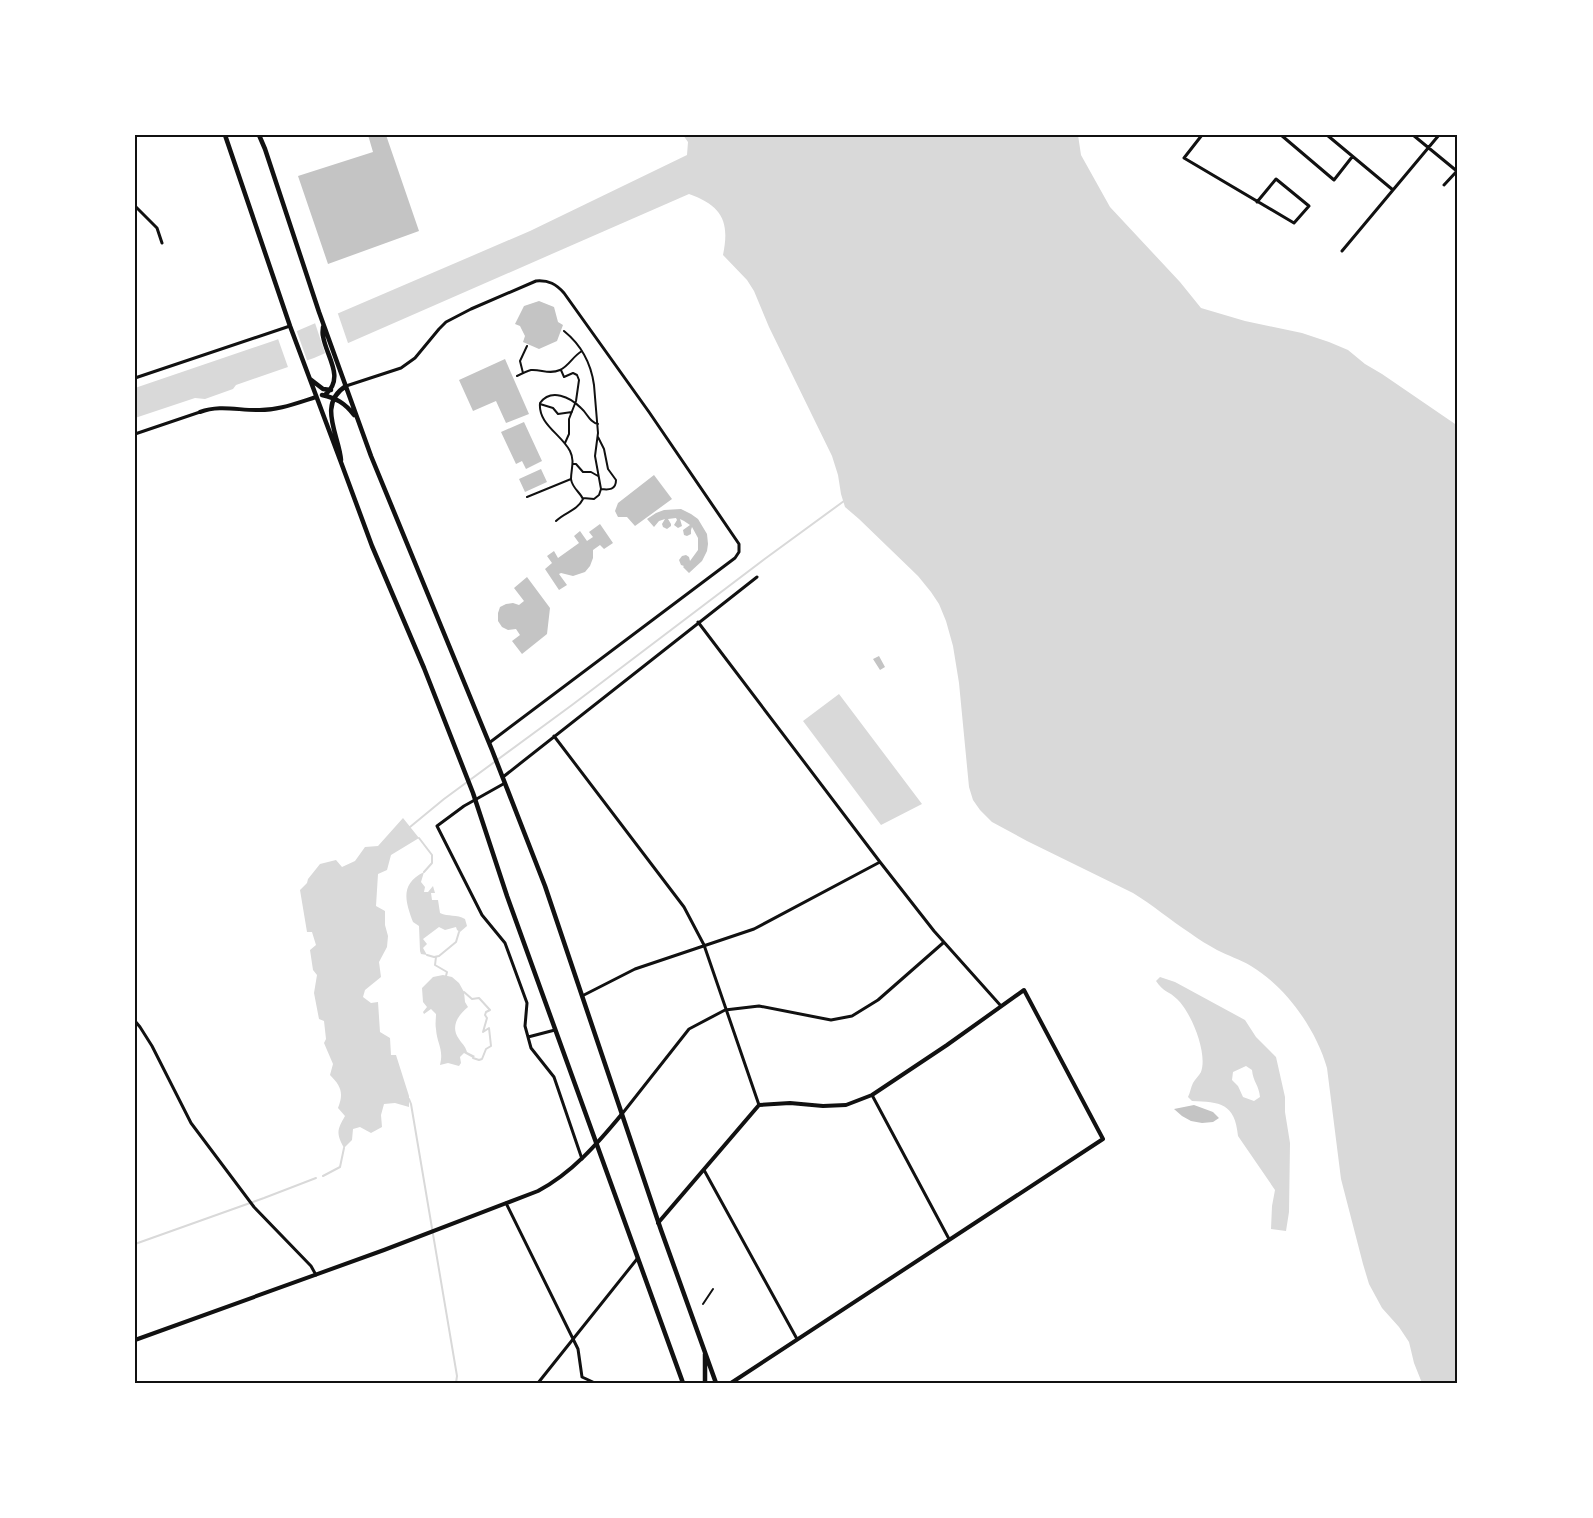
<svg xmlns="http://www.w3.org/2000/svg" width="1593" height="1518" font-family="'Public Sans',sans-serif">
  <style>
    .water { fill: #d9d9d9; fill-rule: evenodd }
    .pier { fill: #fff }
    .lines { fill: none; stroke-linecap: round; stroke-linejoin: round }
    .stream { stroke: #d9d9d9; stroke-width: 2 }
    .building { fill: #c4c4c4 }
    .pedestrian { stroke: #111; stroke-width: 2 }
    .minor { stroke: #111; stroke-width: 3 }
    .tertiary { stroke: #111; stroke-width: 4 }
    .secondary { stroke: #111; stroke-width: 4.5 }
    .neatline { fill: none; stroke: #111; stroke-width: 2 }
  </style>
  <rect width="100%" height="100%" fill="#fff"/>
  <!-- water -->
  <path class="water" d="M 683,135 L 1078,135 L 1081,155 L 1110,207 L 1180,282 L 1201,308 L 1245,321 L 1302,333 L 1329,342 L 1348,350 L 1365,364 L 1382,374 L 1458,426 L 1458,1383 L 1422,1383 L 1414,1363 L 1409,1342 L 1399,1327 L 1382,1308 L 1369,1284 L 1363,1264 L 1341,1179 L 1327,1068 C 1316,1029 1286,987 1251,966 C 1240,959 1228,956 1217,950 C 1208,945 1198,939 1190,933 C 1170,920 1153,905 1133,893 L 1027,841 L 992,822 L 980,810 L 973,800 L 969,787 L 959,683 L 953,646 L 946,621 L 939,604 L 931,592 L 918,576 L 859,519 L 845,507 L 841,494 L 838,475 L 832,456 L 769,327 L 754,291 L 747,280 L 723,255 C 730,221 722,206 689,194 L 314,358 L 236,385 L 233,389 L 205,399 L 195,398 L 135,418 L 135,388 L 276,340 L 530,231 L 687,155 L 688,142 Z
    M 839,694 L 922,804 L 881,825 L 803,721 Z
    M 403,818 L 419,838 L 391,855 L 387,870 L 378,874 L 376,906 L 385,911 L 385,925 L 388,936 L 387,947 L 379,962 L 381,977 L 365,990 L 363,997 L 371,1003 L 378,1002 L 380,1032 L 390,1038 L 391,1055 L 396,1055 L 409,1096 L 409,1107 L 395,1103 L 384,1104 L 381,1115 L 382,1127 L 371,1133 L 360,1127 L 353,1129 L 352,1140 L 344,1148 C 336,1133 337,1130 345,1116 L 338,1108 C 344,1093 341,1086 330,1075 L 333,1064 L 324,1043 L 326,1039 L 324,1021 L 319,1019 L 314,993 L 317,975 L 313,970 L 310,950 L 316,945 L 312,932 L 307,932 L 300,890 L 307,883 L 308,879 L 320,864 L 336,860 L 342,867 L 355,861 L 365,847 L 378,846 Z
    M 424,872 L 421,882 L 425,887 L 424,892 L 428,892 L 433,886 L 435,893 L 431,893 L 432,900 L 438,900 L 440,913 C 448,917 457,914 465,919 L 467,926 L 460,932 L 457,930 L 456,927 L 445,930 L 439,927 L 423,939 L 427,944 L 423,948 L 427,955 L 421,954 L 420,951 L 419,926 L 413,922 C 405,901 400,884 424,872 Z
    M 443,975 L 452,977 L 459,983 L 464,992 L 465,1002 L 468,1007 C 458,1015 450,1027 459,1039 C 462,1044 465,1045 467,1052 L 475,1056 L 473,1058 L 464,1053 L 460,1057 L 461,1063 L 459,1066 L 448,1063 L 440,1065 C 444,1049 437,1044 436,1029 C 435,1024 436,1019 436,1014 L 431,1009 L 424,1014 L 423,1012 L 427,1007 L 423,1002 L 422,988 L 433,977 Z
    M 1160,977 L 1175,982 L 1245,1020 L 1256,1037 L 1276,1057 L 1285,1097 L 1285,1112 L 1290,1143 L 1289,1212 L 1286,1231 L 1271,1229 L 1272,1206 L 1275,1190 L 1238,1136 C 1235,1103 1220,1102 1192,1101 L 1188,1097 C 1190,1093 1191,1087 1193,1083 C 1195,1079 1199,1076 1201,1072 C 1208,1053 1191,1012 1177,999 C 1169,991 1163,992 1156,981 ZM 1246,1066 L 1252,1070 C 1253,1082 1259,1085 1260,1097 L 1254,1101 L 1243,1097 L 1238,1086 L 1232,1080 L 1233,1072 Z"/>
  <!-- pier -->
  <path class="pier" d="M 337,311 L 349,346 L 326,356 L 314,320 Z
    M 296,329 L 308,363 L 289,370 L 277,336 Z"/>
  <g class="lines">
    <!-- stream -->
    <path class="stream" d="M 410,827 L 444,799 L 572,705 L 766,558 L 844,501
      M 419,838 L 432,855 L 432,863 L 424,872
      M 427,955 L 434,957 L 439,956 L 456,942 L 459,932
      M 436,957 L 435,965 L 447,972 L 446,976
      M 464,992 L 472,999 L 479,998 L 490,1010 L 486,1012 L 485,1015 L 487,1018 L 483,1032 L 489,1028 L 491,1046 L 486,1049 L 482,1059 L 479,1060 L 473,1058
      M 409,1099 L 411,1104 L 457,1376 L 456,1383
      M 323,1176 L 340,1167 L 344,1148
      M 135,1244 L 264,1198 L 316,1178"/>
  </g>
  <!-- building -->
  <path class="building" d="M 368,135 L 386,135 L 419,231 L 328,264 L 298,176 L 373,152 Z
    M 539,301 L 554,307 L 558,322 L 563,325 L 557,341 L 539,349 L 523,342 L 525,336 L 520,326 L 515,324 L 524,306 Z
    M 505,359 L 529,414 L 506,423 L 496,401 L 473,411 L 459,380 Z
    M 524,422 L 542,461 L 526,469 L 522,461 L 516,464 L 501,432 Z
    M 541,469 L 547,482 L 525,492 L 519,479 Z
    M 654,475 L 672,499 L 635,526 L 627,517 L 618,517 L 615,511 L 618,503 Z
    M 681,509 L 691,514 L 698,519 L 707,534 L 708,544 L 707,551 L 702,561 L 689,573 L 683,567 L 684,566 L 681,565 L 679,560 L 682,556 L 686,555 L 689,557 L 690,561 L 698,550 L 698,538 L 692,527 L 691,530 L 691,534 L 687,536 L 684,535 L 683,530 L 690,525 L 684,521 L 680,519 L 682,526 L 678,528 L 674,525 L 677,520 L 676,518 L 668,519 L 671,524 L 671,526 L 667,529 L 663,527 L 662,524 L 665,519 L 659,521 L 654,527 L 647,519 L 656,513 L 664,510 Z
    M 600,524 L 613,543 L 604,549 L 600,545 L 593,550 L 593,558 L 590,566 L 585,572 L 573,576 L 561,573 L 559,574 L 567,585 L 559,590 L 545,569 L 552,563 L 547,556 L 554,551 L 558,558 L 579,543 L 574,536 L 580,531 L 587,541 L 593,537 L 589,532 Z
    M 527,577 L 550,608 L 547,634 L 522,654 L 512,641 L 520,635 L 516,629 L 508,630 L 502,627 L 498,621 L 498,613 L 500,607 L 506,604 L 513,603 L 519,605 L 524,601 L 514,588 Z
    M 879,656 L 885,667 L 880,670 L 873,659 Z
    M 1194,1105 L 1213,1112 L 1219,1118 L 1213,1122 L 1202,1123 L 1191,1121 L 1182,1116 L 1174,1109 Z"/>
  <g class="lines">
    <!-- pedestrian -->
    <path class="pedestrian" d="M 564,331 C 580,344 591,363 594,385 L 598,433 L 595,456 L 601,489 L 599,495 L 594,499 L 583,498
      M 561,370 L 564,377 L 573,373 L 577,375 L 579,380 L 576,401 L 569,419 L 569,434 L 565,443
      M 523,373 L 520,361 L 527,346
      M 517,376 C 521,374 527,371 531,370 C 541,369 549,375 560,370 C 569,366 573,356 582,351
      M 540,404 L 553,408 L 558,414 L 572,412
      M 598,437 L 604,449 L 608,469 L 616,480 C 616,490 609,490 601,489
      M 573,464 L 576,464 L 583,472 L 591,472 L 598,476
      M 527,497 L 571,479
      M 556,521 C 565,512 577,511 583,499 C 580,492 572,488 571,479 C 571,469 575,461 570,451 C 561,434 538,424 540,403 C 551,388 570,397 581,408 C 588,414 589,422 598,424
      M 703,1304 L 713,1289"/>
    <!-- minor -->
    <path class="minor" d="M 1202,135 L 1184,158 L 1294,223 L 1309,206 L 1276,179 L 1257,202
      M 1281,135 L 1334,180 L 1352,157
      M 1327,135 L 1393,190
      M 1413,135 L 1458,172
      M 1444,185 L 1457,171
      M 135,206 L 157,228 L 162,243
      M 1342,251 L 1439,135
      M 135,378 L 290,326
      M 346,386 L 401,368 L 415,358 L 439,329 L 446,322 L 471,309 L 536,281 C 549,280 556,284 564,293 L 649,412 L 739,544 L 739,552 L 735,558 L 489,743
      M 135,434 L 200,412
      M 698,622 L 880,862 L 934,931 L 1001,1006
      M 554,736 L 684,907 L 704,945 L 759,1105
      M 503,777 L 757,577
      M 505,783 L 464,806 L 437,826 L 482,915 L 505,943 L 527,1003 L 525,1026 L 531,1048 L 554,1077 L 582,1159
      M 582,996 L 635,969 L 754,929 L 880,862
      M 135,1021 L 140,1027 L 152,1046 L 191,1123 L 254,1207 L 311,1266 L 316,1275
      M 528,1037 L 555,1030
      M 872,1095 L 949,1239
      M 622,1114 L 689,1029 L 725,1010 L 759,1006 L 831,1020 L 852,1016 L 878,1000 L 943,943
      M 704,1170 L 797,1339
      M 506,1203 L 578,1349 L 582,1377 L 595,1383
      M 538,1383 L 637,1259"/>
    <!-- tertiary -->
    <path class="tertiary" d="M 200,412 C 219,405 237,410 256,410 C 277,411 297,403 316,397
      M 658,1223 L 759,1105 L 790,1103 L 823,1106 L 846,1105 L 872,1095 L 947,1045 L 1024,990 L 1103,1139 L 731,1383
      M 135,1340 L 384,1250 L 538,1191 C 572,1173 598,1143 622,1114"/>
    <!-- secondary -->
    <path class="secondary" d="M 225,135 L 290,326 L 342,465 L 372,546 L 424,668 L 473,793 L 507,896 L 683,1383
      M 259,135 L 265,149 L 319,312 L 371,456 L 492,750 L 545,886 L 661,1230 L 716,1383
      M 323,327 C 323,330 322,333 323,336 C 326,356 345,377 326,394
      M 310,379 L 323,389 L 331,390
      M 322,395 C 336,398 345,403 354,415
      M 341,460 C 339,435 317,404 346,386
      M 705,1383 L 705,1354"/>
  </g>
  <!-- border -->
  <rect width="1593" height="1518" fill="none" stroke="#ffffff" stroke-width="273"/>
  <rect x="136" y="136" width="1320" height="1246" class="neatline"/>
</svg>
